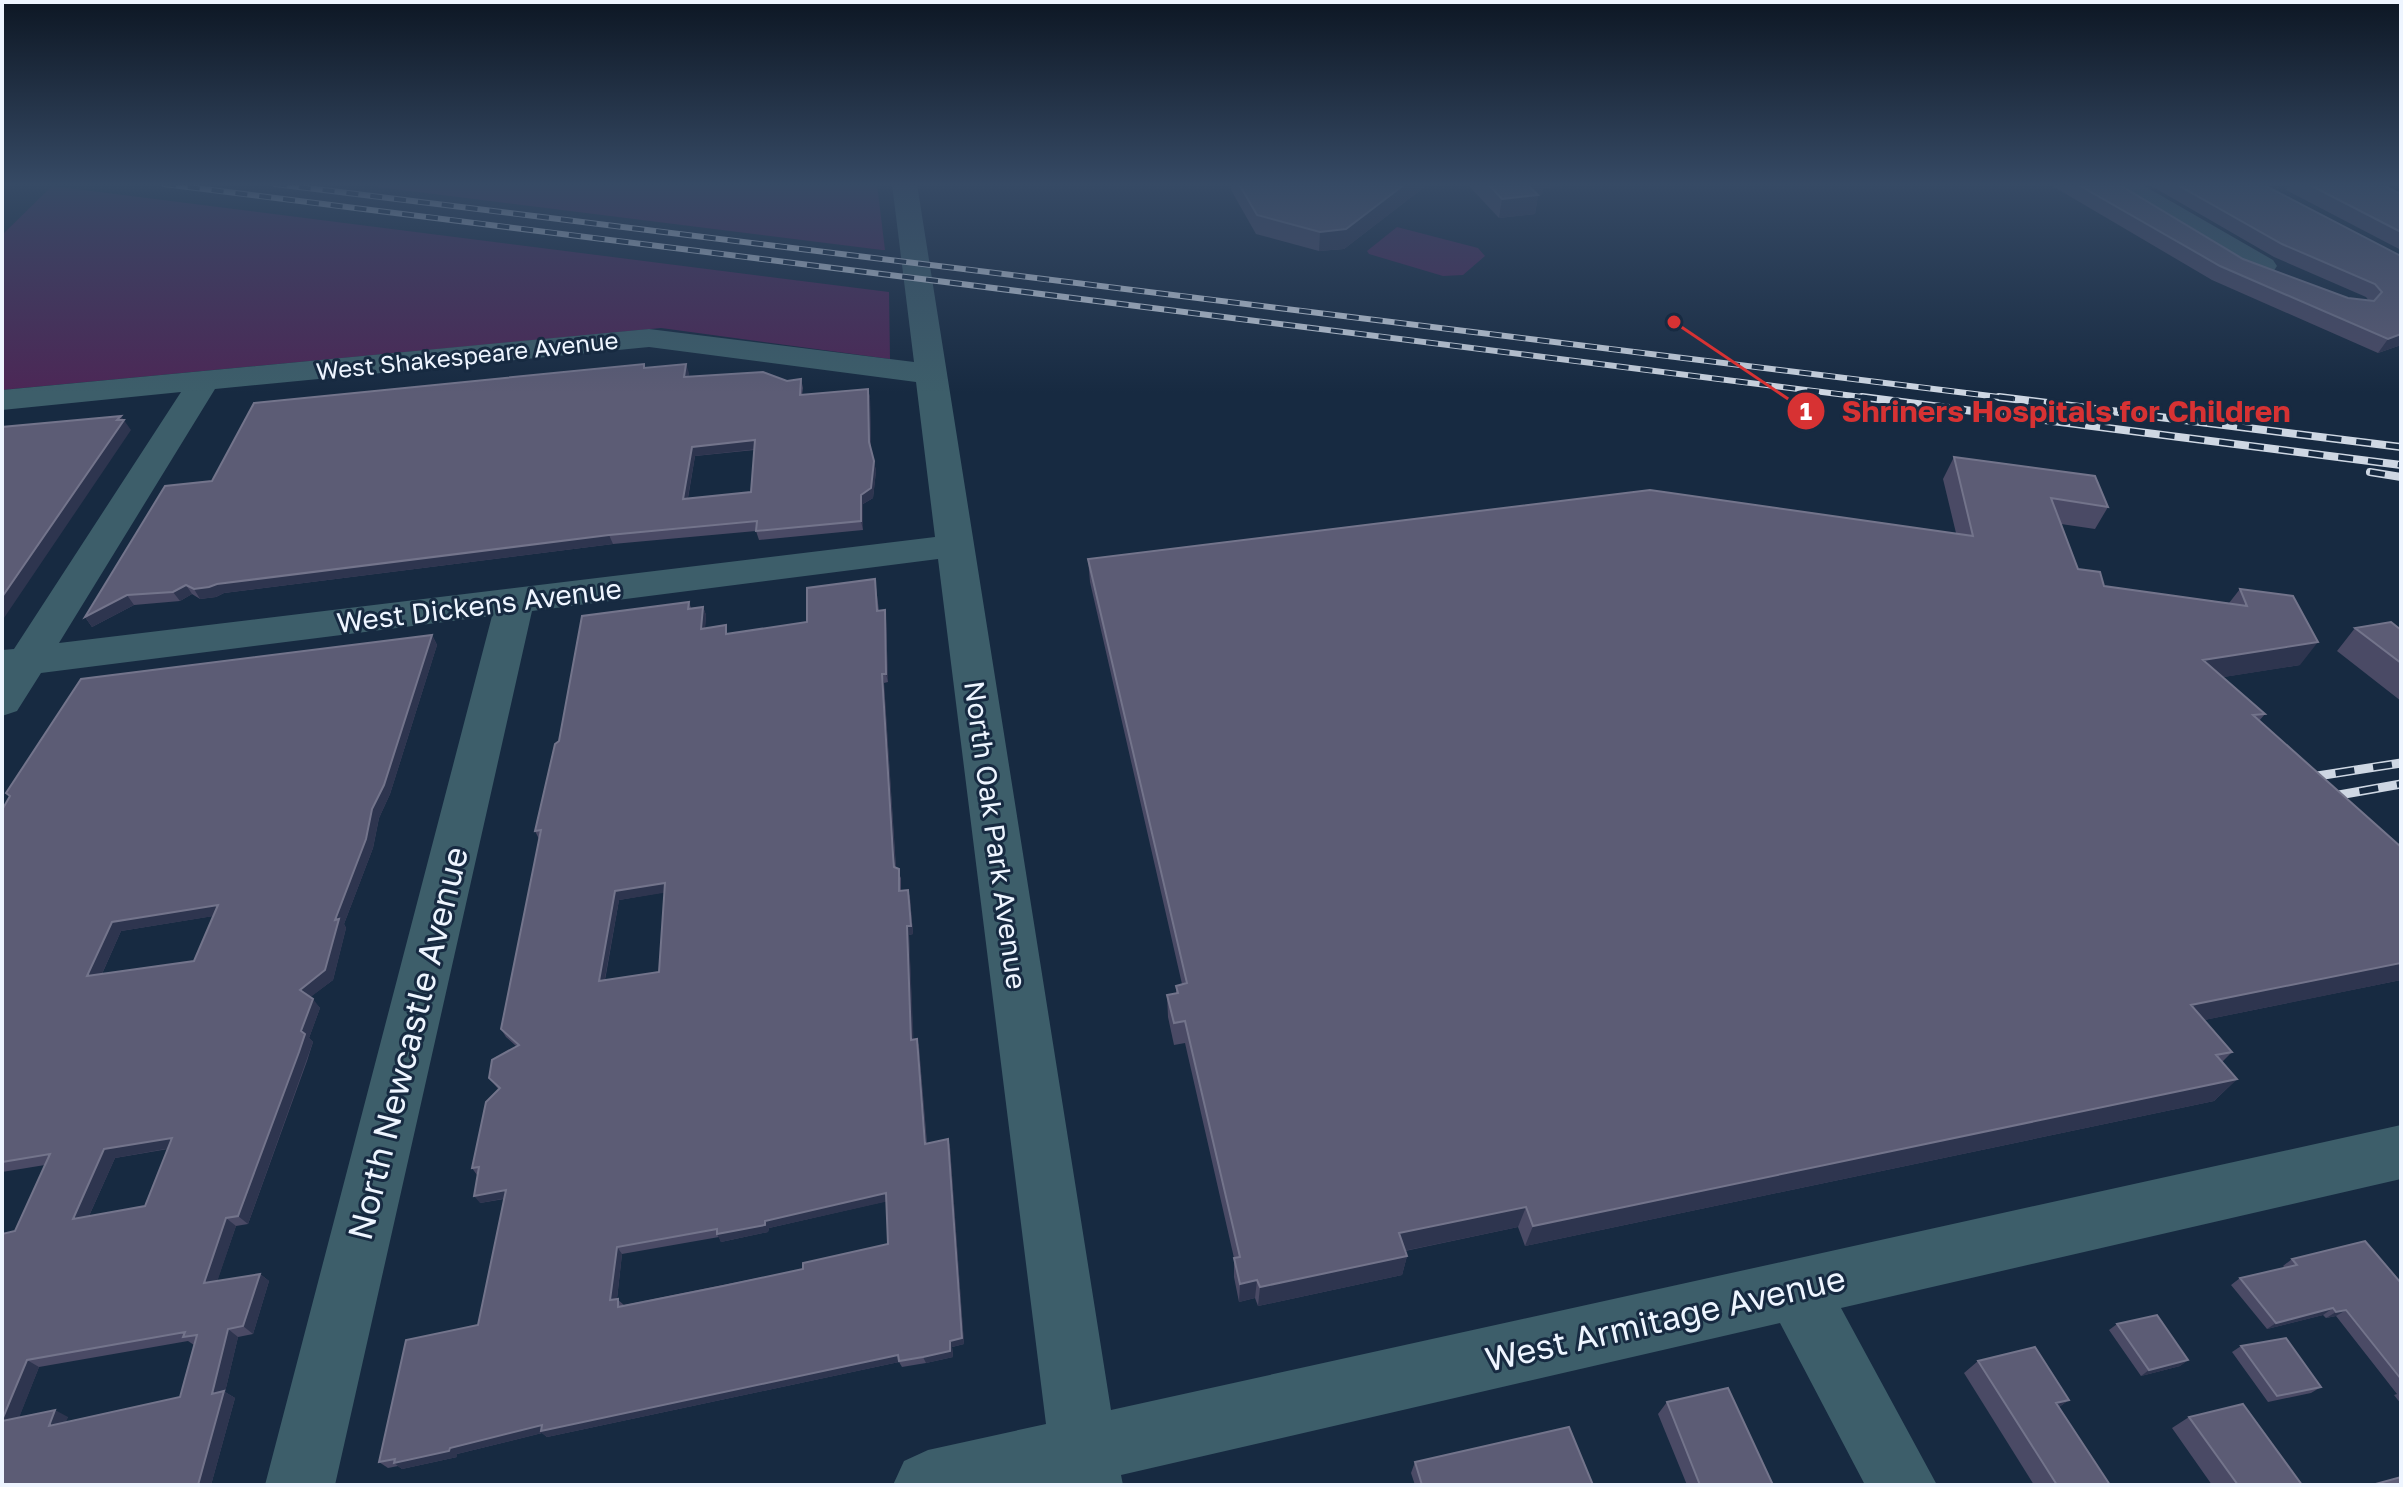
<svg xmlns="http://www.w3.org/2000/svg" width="2403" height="1487" font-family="'Golos Text',sans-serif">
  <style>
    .green { fill: #4c2756 }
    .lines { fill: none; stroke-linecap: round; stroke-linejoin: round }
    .minor { fill: #3d5e6a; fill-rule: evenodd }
    .rail-far2-casing { stroke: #ced7e3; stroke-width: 6 }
    .rail-far1-casing { stroke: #ced7e3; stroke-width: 8 }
    .rail-casing { stroke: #ced7e3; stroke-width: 9 }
    .rail-far2 { stroke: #172a41; stroke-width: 4; stroke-dasharray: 12; stroke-linecap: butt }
    .rail-far1 { stroke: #172a41; stroke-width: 5; stroke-dasharray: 15; stroke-linecap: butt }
    .rail { stroke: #172a41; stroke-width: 6; stroke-dasharray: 19; stroke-linecap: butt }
    .wall { fill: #4a4a65; fill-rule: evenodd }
    .shaded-wall { fill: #2e354f }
    .building { fill: #5c5c75; stroke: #73748b; stroke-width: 2; fill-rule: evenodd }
    .labels { text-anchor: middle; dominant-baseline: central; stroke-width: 6; stroke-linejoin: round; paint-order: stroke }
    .far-street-label { font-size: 24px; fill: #eef5ff; stroke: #172a41 }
    .street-label { font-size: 28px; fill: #eef5ff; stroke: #172a41 }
    .near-street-label { font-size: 34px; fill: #eef5ff; stroke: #172a41 }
    .leader { fill: none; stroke: #d73233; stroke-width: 3 }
    .callout-dot { fill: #d73233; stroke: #172a41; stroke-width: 3 }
    .mark-label { font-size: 24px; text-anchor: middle; font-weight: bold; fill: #fff }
    .callout-label { font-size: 30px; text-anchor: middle; font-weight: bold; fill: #d73233; stroke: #172a41; stroke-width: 6; stroke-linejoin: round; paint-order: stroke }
  </style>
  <rect width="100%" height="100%" fill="#172a41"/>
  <!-- green -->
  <path class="green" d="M 354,184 L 877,184 L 885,250 L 882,250 Z
    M 52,186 L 889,292 L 890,359 L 661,328 L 2,390 L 2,235 Z
    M 1397,227 L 1478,248 L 1485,256 L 1463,275 L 1443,276 L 1369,254 L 1367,251 Z"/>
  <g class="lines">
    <!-- minor -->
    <path class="minor" d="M 892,184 L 917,184 L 1111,1410 L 2401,1125 L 2401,1179 L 1841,1308 L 1937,1485 L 1865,1485 L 1780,1323 L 1121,1475 L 1123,1485 L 893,1485 L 904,1461 L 928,1450 L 1046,1424 L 938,559 L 532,611 L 335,1485 L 265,1485 L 492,616 L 41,673 L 17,711 L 2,716 L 2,650 L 14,649 L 181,392 L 2,410 L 2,390 L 649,329 L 914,362 ZM 649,347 L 916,382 L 935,537 L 59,643 L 215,389 Z
      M 2096,184 L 2141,184 L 2273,260 L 2277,266 L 2273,272 L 2263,274 L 2237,270 Z"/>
    <!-- rail-far2 casing -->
    <g class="rail-far2-casing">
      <path id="rail-far2" d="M 164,184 L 1878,399
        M 275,184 L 2015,399"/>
    </g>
    <!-- rail-far1 casing -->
    <g class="rail-far1-casing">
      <path id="rail-far1" d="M 1862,397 L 2401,465
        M 1999,397 L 2401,447
        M 2370,472 L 2401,477"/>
    </g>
    <!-- rail casing -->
    <g class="rail-casing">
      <path id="rail" d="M 2298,779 L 2401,763
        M 2322,798 L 2401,784"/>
    </g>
    <!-- rail-far2 -->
    <use href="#rail-far2" class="rail-far2"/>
    <!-- rail-far1 -->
    <use href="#rail-far1" class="rail-far1"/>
    <!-- rail -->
    <use href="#rail" class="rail"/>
  </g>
  <!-- wall -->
  <path class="wall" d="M 1231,184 L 1430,184 L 1427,185 L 1344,249 L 1319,251 L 1256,234 L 1231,190 Z
    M 1467,184 L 1585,184 L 1543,188 L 1542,195 L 1538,195 L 1535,214 L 1499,218 Z
    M 2049,184 L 2118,184 L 2243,259 L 2348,298 L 2369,301 L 2366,297 L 2274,257 L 2148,184 L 2262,184 L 2401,257 L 2401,345 L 2378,353 L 2212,280 Z
    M 2290,184 L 2381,184 L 2401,194 L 2401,250 L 2286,190 Z
    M 644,364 L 645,368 L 689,373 L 688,377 L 787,381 L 801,379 L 803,388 L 802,395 L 868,389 L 870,398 L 871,449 L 876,471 L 873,498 L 863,504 L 863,530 L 759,540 L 756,531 L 613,544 L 224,593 L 216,597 L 200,599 L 192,594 L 180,601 L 134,605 L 92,627 L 85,617 L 212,481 ZM 754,450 L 751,492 L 688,498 L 695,456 Z
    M 1954,457 L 2108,507 L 2095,529 L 2061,524 L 2078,569 L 2104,586 L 2229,603 L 2240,589 L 2300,665 L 2223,677 L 2265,714 L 2259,721 L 2401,847 L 2401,980 L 2204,1020 L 2232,1052 L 2222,1062 L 2237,1079 L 2214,1101 L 1525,1246 L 1518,1227 L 1405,1251 L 1407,1256 L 1402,1275 L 1258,1306 L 1255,1298 L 1239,1302 L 1234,1277 L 1234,1258 L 1185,1043 L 1174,1045 L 1168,1017 L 1167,995 L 1176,994 L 1176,986 L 1182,984 L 1090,582 L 1088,559 L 1956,533 L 1943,479 Z
    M 875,579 L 879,611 L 885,610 L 886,618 L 888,682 L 884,683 L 896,868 L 901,878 L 901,891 L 908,890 L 910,898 L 913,934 L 909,935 L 913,1039 L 917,1039 L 919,1047 L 927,1144 L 948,1139 L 950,1147 L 964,1344 L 952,1347 L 953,1357 L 926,1363 L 902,1367 L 899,1362 L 547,1437 L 542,1433 L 457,1454 L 457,1457 L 402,1469 L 398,1466 L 388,1468 L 379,1462 L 478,1325 L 504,1199 L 480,1203 L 477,1175 L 472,1168 L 499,1090 L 489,1078 L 516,1046 L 506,1037 L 501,1029 L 539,839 L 535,831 L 559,741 L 689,602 L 691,608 L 703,607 L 706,615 L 705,628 L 729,634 L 807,622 ZM 665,892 L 659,972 L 605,980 L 619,900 ZM 887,1201 L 888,1244 L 803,1269 L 624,1305 L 617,1299 L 622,1254 L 719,1237 L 721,1242 L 768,1232 L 769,1228 Z
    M 2355,628 L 2401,630 L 2401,701 L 2337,651 Z
    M 432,635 L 437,645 L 390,794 L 379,818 L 373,848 L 344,924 L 346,928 L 333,980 L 310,997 L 320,1008 L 309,1038 L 313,1042 L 307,1061 L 248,1224 L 236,1226 L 217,1281 L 260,1274 L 269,1281 L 253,1334 L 238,1337 L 225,1392 L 235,1398 L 211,1485 L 2,1485 L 15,1231 L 45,1165 L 2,1172 L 2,810 L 10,797 L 6,793 ZM 213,916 L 194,961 L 102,974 L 121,931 ZM 168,1149 L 145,1206 L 89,1216 L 115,1158 ZM 188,1341 L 194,1345 L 180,1397 L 65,1422 L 68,1417 L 19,1417 L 39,1367 Z
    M 2292,1259 L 2401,1283 L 2401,1404 L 2394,1395 L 2397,1394 L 2336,1316 L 2326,1318 L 2323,1315 L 2267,1329 L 2231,1285 L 2240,1278 L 2285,1268 L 2283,1266 Z
    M 2117,1324 L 2188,1360 L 2180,1366 L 2141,1376 L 2109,1330 Z
    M 2241,1346 L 2321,1387 L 2311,1393 L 2268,1402 L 2232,1352 Z
    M 1978,1361 L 2069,1400 L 2059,1407 L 2110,1485 L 2034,1485 L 1964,1373 Z
    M 1667,1402 L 1773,1485 L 1687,1485 L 1658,1414 Z
    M 2189,1417 L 2302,1485 L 2212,1485 L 2172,1428 Z
    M 1415,1462 L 1593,1485 L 1415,1485 L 1411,1473 Z"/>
  <!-- shaded-wall -->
  <path class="shaded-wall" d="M 1405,184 L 1430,184 L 1427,185 L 1344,249 L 1319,251 L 1320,232 Z
    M 1520,184 L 1585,184 L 1543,188 L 1542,195 L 1517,197 Z
    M 1538,195 L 1535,214 L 1499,218 L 1502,199 Z
    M 2401,334 L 2401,345 L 2378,353 L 2388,339 Z
    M 686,364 L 689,373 L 687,386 L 684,377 Z
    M 868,389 L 870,398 L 871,451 L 869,442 Z
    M 121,416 L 131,430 L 4,618 L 2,619 L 2,597 Z
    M 755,440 L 758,449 L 695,456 L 686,508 L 683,499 L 692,447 Z
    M 874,461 L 876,471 L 873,498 L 863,504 L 863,530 L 861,521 L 861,495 Z
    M 609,535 L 613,544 L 224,593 L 216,597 L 200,599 L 194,589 L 217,584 Z
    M 186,585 L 192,594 L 180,601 L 173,592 Z
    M 127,595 L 134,605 L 92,627 L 85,617 Z
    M 703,607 L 706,615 L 704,637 L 701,629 Z
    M 885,610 L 886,618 L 888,682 L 886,674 Z
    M 432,635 L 437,645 L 390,794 L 379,818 L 373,848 L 344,924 L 346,928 L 333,980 L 308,999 L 300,990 L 335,920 Z
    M 2318,642 L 2300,665 L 2186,683 L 2203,660 Z
    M 882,674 L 884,683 L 896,875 L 894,867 Z
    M 665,883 L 669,892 L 619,900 L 603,989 L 599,981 L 615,891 Z
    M 908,890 L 910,898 L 913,934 L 909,935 L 914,1048 L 911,1040 L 907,926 Z
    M 218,905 L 226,914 L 121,931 L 97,985 L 87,976 L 112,922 Z
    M 2401,963 L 2401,980 L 2170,1027 L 2191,1005 Z
    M 313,999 L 320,1008 L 309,1038 L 313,1042 L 248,1224 L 238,1216 L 301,1031 Z
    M 917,1039 L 919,1047 L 927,1152 L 925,1144 Z
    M 2237,1079 L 2214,1101 L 1525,1246 L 1533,1226 Z
    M 172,1138 L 182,1146 L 115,1158 L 84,1227 L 73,1219 L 104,1149 Z
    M 948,1139 L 950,1147 L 964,1344 L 952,1347 L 953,1357 L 926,1363 L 923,1357 Z
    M 506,1190 L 512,1197 L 480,1203 L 474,1196 Z
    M 886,1193 L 889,1201 L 769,1228 L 768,1232 L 721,1242 L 717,1234 L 765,1221 Z
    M 1526,1207 L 1518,1227 L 1394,1253 L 1399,1233 Z
    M 226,1218 L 236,1226 L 214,1291 L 204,1283 Z
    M 617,1247 L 622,1254 L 616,1307 L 610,1300 Z
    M 1407,1256 L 1402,1275 L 1258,1306 L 1260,1287 Z
    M 260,1274 L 269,1281 L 253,1334 L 243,1326 Z
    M 1257,1280 L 1255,1298 L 1239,1302 L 1240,1284 Z
    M 2333,1308 L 2323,1315 L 2267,1329 L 2276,1323 Z
    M 2346,1310 L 2336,1316 L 2326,1318 L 2336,1312 Z
    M 228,1329 L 238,1337 L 225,1392 L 235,1398 L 211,1485 L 198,1485 L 212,1394 Z
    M 898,1355 L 899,1362 L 547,1437 L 542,1433 L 457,1454 L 457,1457 L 402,1469 L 394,1463 L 542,1425 Z
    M 27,1360 L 39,1367 L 15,1428 L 2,1421 Z
    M 2188,1360 L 2180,1366 L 2141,1376 L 2149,1370 Z
    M 2069,1400 L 2053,1411 L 2056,1403 Z
    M 55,1410 L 68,1417 L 62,1433 L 49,1426 Z"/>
  <!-- building -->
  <path class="building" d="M 1239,184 L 1405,184 L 1346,229 L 1320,232 L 1257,215 Z
    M 1488,184 L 1527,184 L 1538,195 L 1502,199 Z
    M 2077,184 L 2118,184 L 2243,259 L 2348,298 L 2374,301 L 2382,292 L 2375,284 L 2282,244 L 2176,184 L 2262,184 L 2401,256 L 2401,334 L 2388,339 L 2220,266 Z
    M 2308,184 L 2381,184 L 2401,194 L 2401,232 Z
    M 644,364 L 644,368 L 686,364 L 684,377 L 763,372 L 787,381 L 801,379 L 800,395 L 868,389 L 869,442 L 874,461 L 871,488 L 861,495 L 861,521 L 756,531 L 757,521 L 609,535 L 217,584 L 209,587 L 194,589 L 186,585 L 173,592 L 127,595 L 85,617 L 165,486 L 212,481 L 254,403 ZM 755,440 L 751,492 L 683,499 L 692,447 Z
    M 121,416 L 117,420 L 124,420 L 2,597 L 2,427 Z
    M 1954,457 L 2095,476 L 2108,507 L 2051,498 L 2078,569 L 2100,572 L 2104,586 L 2247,606 L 2240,589 L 2293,596 L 2318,642 L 2203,660 L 2265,714 L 2253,715 L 2401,847 L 2401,963 L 2191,1005 L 2232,1052 L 2216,1055 L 2237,1079 L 1533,1226 L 1526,1207 L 1399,1233 L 1407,1256 L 1260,1287 L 1257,1280 L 1240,1284 L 1234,1258 L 1240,1257 L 1185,1021 L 1174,1023 L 1167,995 L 1178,993 L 1176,986 L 1187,983 L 1088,559 L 1650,490 L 1973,536 Z
    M 875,579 L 877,611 L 885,610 L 886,674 L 882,674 L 893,855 L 894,867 L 899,869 L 899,891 L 908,890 L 911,926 L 907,926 L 911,1040 L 917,1039 L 925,1144 L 948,1139 L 962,1338 L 950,1341 L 950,1351 L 923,1357 L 899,1361 L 898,1355 L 541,1431 L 542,1425 L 450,1448 L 449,1451 L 394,1463 L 395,1459 L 379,1462 L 406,1340 L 478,1325 L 506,1190 L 474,1196 L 479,1167 L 472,1168 L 486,1102 L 500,1088 L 489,1078 L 492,1060 L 519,1045 L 501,1029 L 541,830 L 535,831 L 555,744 L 559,741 L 582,616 L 689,602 L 688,609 L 703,607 L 701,629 L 726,625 L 726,634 L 807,622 L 807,588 ZM 665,883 L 659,972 L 599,981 L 615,891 ZM 886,1193 L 888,1244 L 803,1263 L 803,1269 L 723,1286 L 618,1307 L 618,1299 L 610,1300 L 617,1247 L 717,1229 L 717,1234 L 765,1225 L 765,1221 Z
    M 2391,622 L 2401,630 L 2401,663 L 2355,628 Z
    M 432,635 L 384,785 L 372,809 L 366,839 L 335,920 L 339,919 L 325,970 L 300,990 L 313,999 L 301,1031 L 305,1034 L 299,1052 L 238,1216 L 226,1218 L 204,1283 L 260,1274 L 243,1326 L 228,1329 L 212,1394 L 224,1391 L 198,1485 L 2,1485 L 2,1421 L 55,1410 L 49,1426 L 180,1397 L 197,1335 L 183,1337 L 185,1332 L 27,1360 L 2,1420 L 2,1234 L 15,1231 L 50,1154 L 2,1162 L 2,810 L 10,796 L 6,793 L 81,679 ZM 218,905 L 194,961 L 87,976 L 112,922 ZM 172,1138 L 145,1206 L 73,1219 L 104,1149 Z
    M 2365,1241 L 2401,1283 L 2401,1379 L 2346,1310 L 2336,1312 L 2333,1308 L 2276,1323 L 2240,1278 L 2297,1265 L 2292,1259 Z
    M 2157,1315 L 2188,1360 L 2149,1370 L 2117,1324 Z
    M 2286,1338 L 2321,1387 L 2277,1396 L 2241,1346 Z
    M 2035,1347 L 2069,1400 L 2056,1403 L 2110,1485 L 2057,1485 L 1978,1361 Z
    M 1728,1388 L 1773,1485 L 1700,1485 L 1667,1402 Z
    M 2243,1404 L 2302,1485 L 2238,1485 L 2189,1417 Z
    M 1569,1427 L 1593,1485 L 1422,1485 L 1415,1462 Z
    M 2401,1477 L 2401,1485 L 2372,1485 Z"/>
  <!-- sky -->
  <linearGradient id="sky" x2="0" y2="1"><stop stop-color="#0d1724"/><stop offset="0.47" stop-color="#364a65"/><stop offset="1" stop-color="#364a65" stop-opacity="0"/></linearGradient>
  <rect width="2403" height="393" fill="url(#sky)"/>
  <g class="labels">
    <!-- far-street labels -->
    <g class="far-street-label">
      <text transform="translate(467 355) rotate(-6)">West Shakespeare Avenue</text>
    </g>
    <!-- street labels -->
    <g class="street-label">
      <text transform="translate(479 605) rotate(-7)">West Dickens Avenue</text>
      <text transform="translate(996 835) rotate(82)">North Oak Park Avenue</text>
    </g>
    <!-- near-street labels -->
    <g class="near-street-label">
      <text transform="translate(407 1043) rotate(-76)">North Newcastle Avenue</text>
      <text transform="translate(1665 1318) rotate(-13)">West Armitage Avenue</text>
    </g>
  </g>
  <!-- callouts -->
  <path class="leader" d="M1674 322L1806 411"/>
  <g class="callout-dot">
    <circle cx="1674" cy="322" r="8"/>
    <circle cx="1806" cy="411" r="20"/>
  </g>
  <g class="mark-label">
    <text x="1806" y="420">1</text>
  </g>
  <g class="callout-label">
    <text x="2066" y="422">Shriners Hospitals for Children</text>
  </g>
  <!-- border -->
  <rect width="2403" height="1487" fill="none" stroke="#eef5ff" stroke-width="8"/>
</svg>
